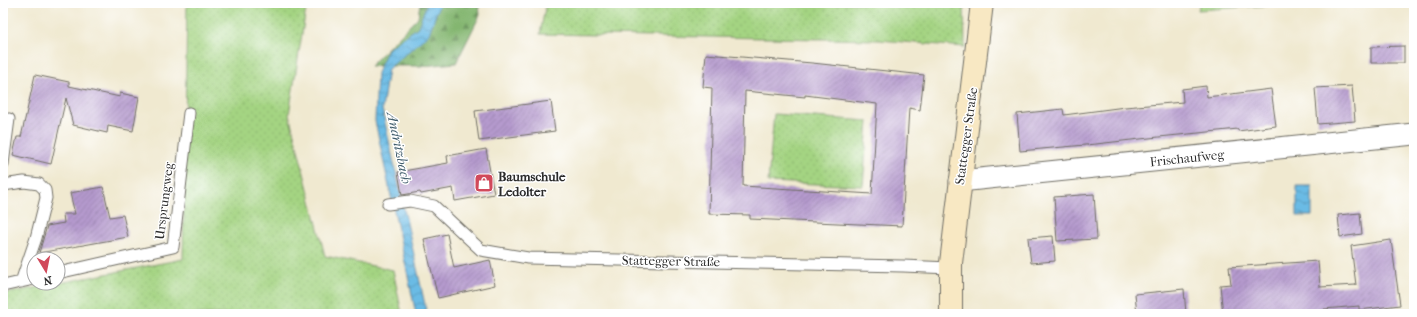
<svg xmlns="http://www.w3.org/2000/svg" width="1417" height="317" font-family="'IM FELL French Canon',serif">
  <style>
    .grass { fill: url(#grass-dots); stroke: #688056 }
    .forest { fill: url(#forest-firs); stroke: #57704e }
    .water { fill: url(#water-waves); stroke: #4a7388 }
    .building { fill: url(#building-hatch); fill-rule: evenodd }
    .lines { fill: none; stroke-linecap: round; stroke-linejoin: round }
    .service-casing { stroke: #706e65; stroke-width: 13 }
    .minor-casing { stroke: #706e65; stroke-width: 23 }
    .secondary-casing { stroke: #706e65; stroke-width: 24 }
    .service { stroke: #fff; stroke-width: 11 }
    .minor { stroke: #fff; stroke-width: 21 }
    .secondary { stroke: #f8e8c3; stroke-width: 22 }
    .labels { text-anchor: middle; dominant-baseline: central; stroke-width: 3; stroke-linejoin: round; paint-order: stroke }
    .street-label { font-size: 13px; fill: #2b2b2b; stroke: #fff }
    .poi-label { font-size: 13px; font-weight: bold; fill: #2b2b2b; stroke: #fff; text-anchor: start }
    .water-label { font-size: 14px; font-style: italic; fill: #415d6c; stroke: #fff }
  </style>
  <defs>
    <pattern id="grass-dots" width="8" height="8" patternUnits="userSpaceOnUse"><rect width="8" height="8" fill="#a4d482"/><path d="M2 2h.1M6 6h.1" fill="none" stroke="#8db670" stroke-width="1.8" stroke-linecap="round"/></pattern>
    <pattern id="forest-firs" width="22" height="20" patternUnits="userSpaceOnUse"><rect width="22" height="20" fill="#83b670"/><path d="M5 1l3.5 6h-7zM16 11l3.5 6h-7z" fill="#6b945c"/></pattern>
    <pattern id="water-waves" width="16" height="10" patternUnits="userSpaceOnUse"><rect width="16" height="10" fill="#6abbe5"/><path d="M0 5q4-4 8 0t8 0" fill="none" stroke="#5798ba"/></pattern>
    <pattern id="building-hatch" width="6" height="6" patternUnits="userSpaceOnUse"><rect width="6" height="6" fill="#b59ace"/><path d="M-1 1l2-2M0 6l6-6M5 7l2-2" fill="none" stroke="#937ea7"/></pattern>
  </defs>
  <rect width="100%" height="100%" fill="#fff"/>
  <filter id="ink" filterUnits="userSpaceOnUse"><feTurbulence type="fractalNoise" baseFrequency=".025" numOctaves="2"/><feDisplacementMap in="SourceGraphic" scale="8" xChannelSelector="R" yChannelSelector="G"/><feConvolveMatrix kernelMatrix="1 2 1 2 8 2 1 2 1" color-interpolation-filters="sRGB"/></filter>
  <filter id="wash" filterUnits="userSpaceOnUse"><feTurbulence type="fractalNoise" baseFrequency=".012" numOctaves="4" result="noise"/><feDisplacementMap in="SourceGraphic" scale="16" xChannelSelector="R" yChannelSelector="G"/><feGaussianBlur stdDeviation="0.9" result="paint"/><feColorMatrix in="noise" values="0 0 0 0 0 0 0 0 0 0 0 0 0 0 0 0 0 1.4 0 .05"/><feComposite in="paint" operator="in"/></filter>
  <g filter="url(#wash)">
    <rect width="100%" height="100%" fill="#f0e9d0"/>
    <!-- grass -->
    <path class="grass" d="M 187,3 L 307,3 L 289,114 L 325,256 L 393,270 L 402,314 L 3,314 L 3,294 L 183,259 Z
      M 546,3 L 964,3 L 965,47 L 879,40 L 540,34 Z
      M 1200,3 L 1308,3 L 1198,10 Z
      M 774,114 L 868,121 L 863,186 L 768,182 Z"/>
    <!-- forest -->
    <path class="forest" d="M 420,3 L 479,3 L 480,15 L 456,63 L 423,66 L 370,66 L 418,17 Z"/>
    <!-- water -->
    <path class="water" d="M 427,3 L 440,3 L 429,34 L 388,69 L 382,109 L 427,314 L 416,314 L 375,121 L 377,73 L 388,49 L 418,27 Z
      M 1297,186 L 1312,186 L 1312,216 L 1297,216 Z"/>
    <g id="blocks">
      <!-- building -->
      <path class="building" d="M 1404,46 L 1404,63 L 1371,63 L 1371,47 Z
        M 706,54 L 812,63 L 924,75 L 920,110 L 909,108 L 902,226 L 750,219 L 750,215 L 709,214 L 712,88 L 703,87 ZM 745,91 L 805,97 L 805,95 L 877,104 L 872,194 L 743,186 Z
        M 35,75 L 69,82 L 69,86 L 120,97 L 120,93 L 139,97 L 133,131 L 108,126 L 107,133 L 73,125 L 66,98 L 51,164 L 13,155 L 17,137 L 21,137 Z
        M 1206,86 L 1207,97 L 1271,89 L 1276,126 L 1238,131 L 1238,129 L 1149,138 L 1096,144 L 1020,151 L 1017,114 L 1063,109 L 1064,115 L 1125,107 L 1183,102 L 1182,89 Z
        M 1352,86 L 1355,121 L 1318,124 L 1315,88 Z
        M 551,101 L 555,131 L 479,141 L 475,111 Z
        M 486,149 L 494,194 L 455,201 L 453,188 L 421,194 L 420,192 L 402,195 L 398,172 L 448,163 L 447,156 Z
        M 103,187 L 110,217 L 123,215 L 128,237 L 39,253 L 47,226 L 64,223 L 63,214 L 75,214 L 70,193 Z
        M 1094,194 L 1097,239 L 1057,241 L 1054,197 Z
        M 1360,213 L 1362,234 L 1340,237 L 1338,215 Z
        M 447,234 L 454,268 L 490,260 L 495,285 L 438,298 L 424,239 Z
        M 1053,236 L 1055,261 L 1031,263 L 1028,238 Z
        M 1391,240 L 1400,305 L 1359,310 L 1359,306 L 1324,309 L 1324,314 L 1223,314 L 1220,285 L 1231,284 L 1229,267 L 1318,261 L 1320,287 L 1356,285 L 1351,246 Z
        M 1184,289 L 1186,314 L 1137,314 L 1135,294 Z"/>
    </g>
  </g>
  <g filter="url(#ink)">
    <use href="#blocks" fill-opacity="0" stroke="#706e65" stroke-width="1"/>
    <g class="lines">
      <!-- service casing -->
      <g class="service-casing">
        <path id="service" d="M 3,164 L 9,119
          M 3,185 L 24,182 L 39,184 L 45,190 L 46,198 L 36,238 L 21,282
          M 388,204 L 410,201 L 434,206 L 481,250 L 528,258 L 903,266 L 950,268
          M 58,273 L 173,247 L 189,113
          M 3,286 L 34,279"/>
      </g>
      <!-- minor casing -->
      <g class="minor-casing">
        <path id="minor" d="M 960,181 L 1414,134"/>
      </g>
      <!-- secondary casing -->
      <g class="secondary-casing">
        <path id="secondary" d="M 951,314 L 951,263 L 982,3"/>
      </g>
      <!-- service -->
      <use href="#service" class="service"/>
      <!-- minor -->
      <use href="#minor" class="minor"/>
      <!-- secondary -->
      <use href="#secondary" class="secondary"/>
    </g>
  </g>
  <!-- icons -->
  <defs>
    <g id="shop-square" transform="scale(1)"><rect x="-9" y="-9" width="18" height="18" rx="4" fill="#d1495b" stroke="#fff"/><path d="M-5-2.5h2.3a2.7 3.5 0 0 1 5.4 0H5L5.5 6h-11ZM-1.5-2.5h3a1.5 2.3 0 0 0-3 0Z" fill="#fff"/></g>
  </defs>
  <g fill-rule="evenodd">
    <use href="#shop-square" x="484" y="183"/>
  </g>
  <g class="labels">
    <!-- street labels -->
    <g class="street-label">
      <text transform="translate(966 136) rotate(-82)">Stattegger Straße</text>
      <text transform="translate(1187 158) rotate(-6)">Frischaufweg</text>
      <text transform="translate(164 201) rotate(-83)">Ursprungweg</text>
      <text transform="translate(671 261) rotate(1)">Stattegger Straße</text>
    </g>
    <!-- poi labels -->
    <g class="poi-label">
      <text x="498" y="176">Baumschule<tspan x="498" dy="15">Ledolter</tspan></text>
    </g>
    <!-- water labels -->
    <g class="water-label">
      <text transform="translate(399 148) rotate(78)">Andritzbach</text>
    </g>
  </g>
  <!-- margin -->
  <rect width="1417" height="317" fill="none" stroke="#fff" stroke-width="16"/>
  <!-- north arrow -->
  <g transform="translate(46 271) rotate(170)"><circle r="19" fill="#ffffff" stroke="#aaaaaa"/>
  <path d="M0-3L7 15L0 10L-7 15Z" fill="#d1495b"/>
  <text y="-6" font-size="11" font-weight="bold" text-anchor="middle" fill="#2b2b2b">N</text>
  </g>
</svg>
